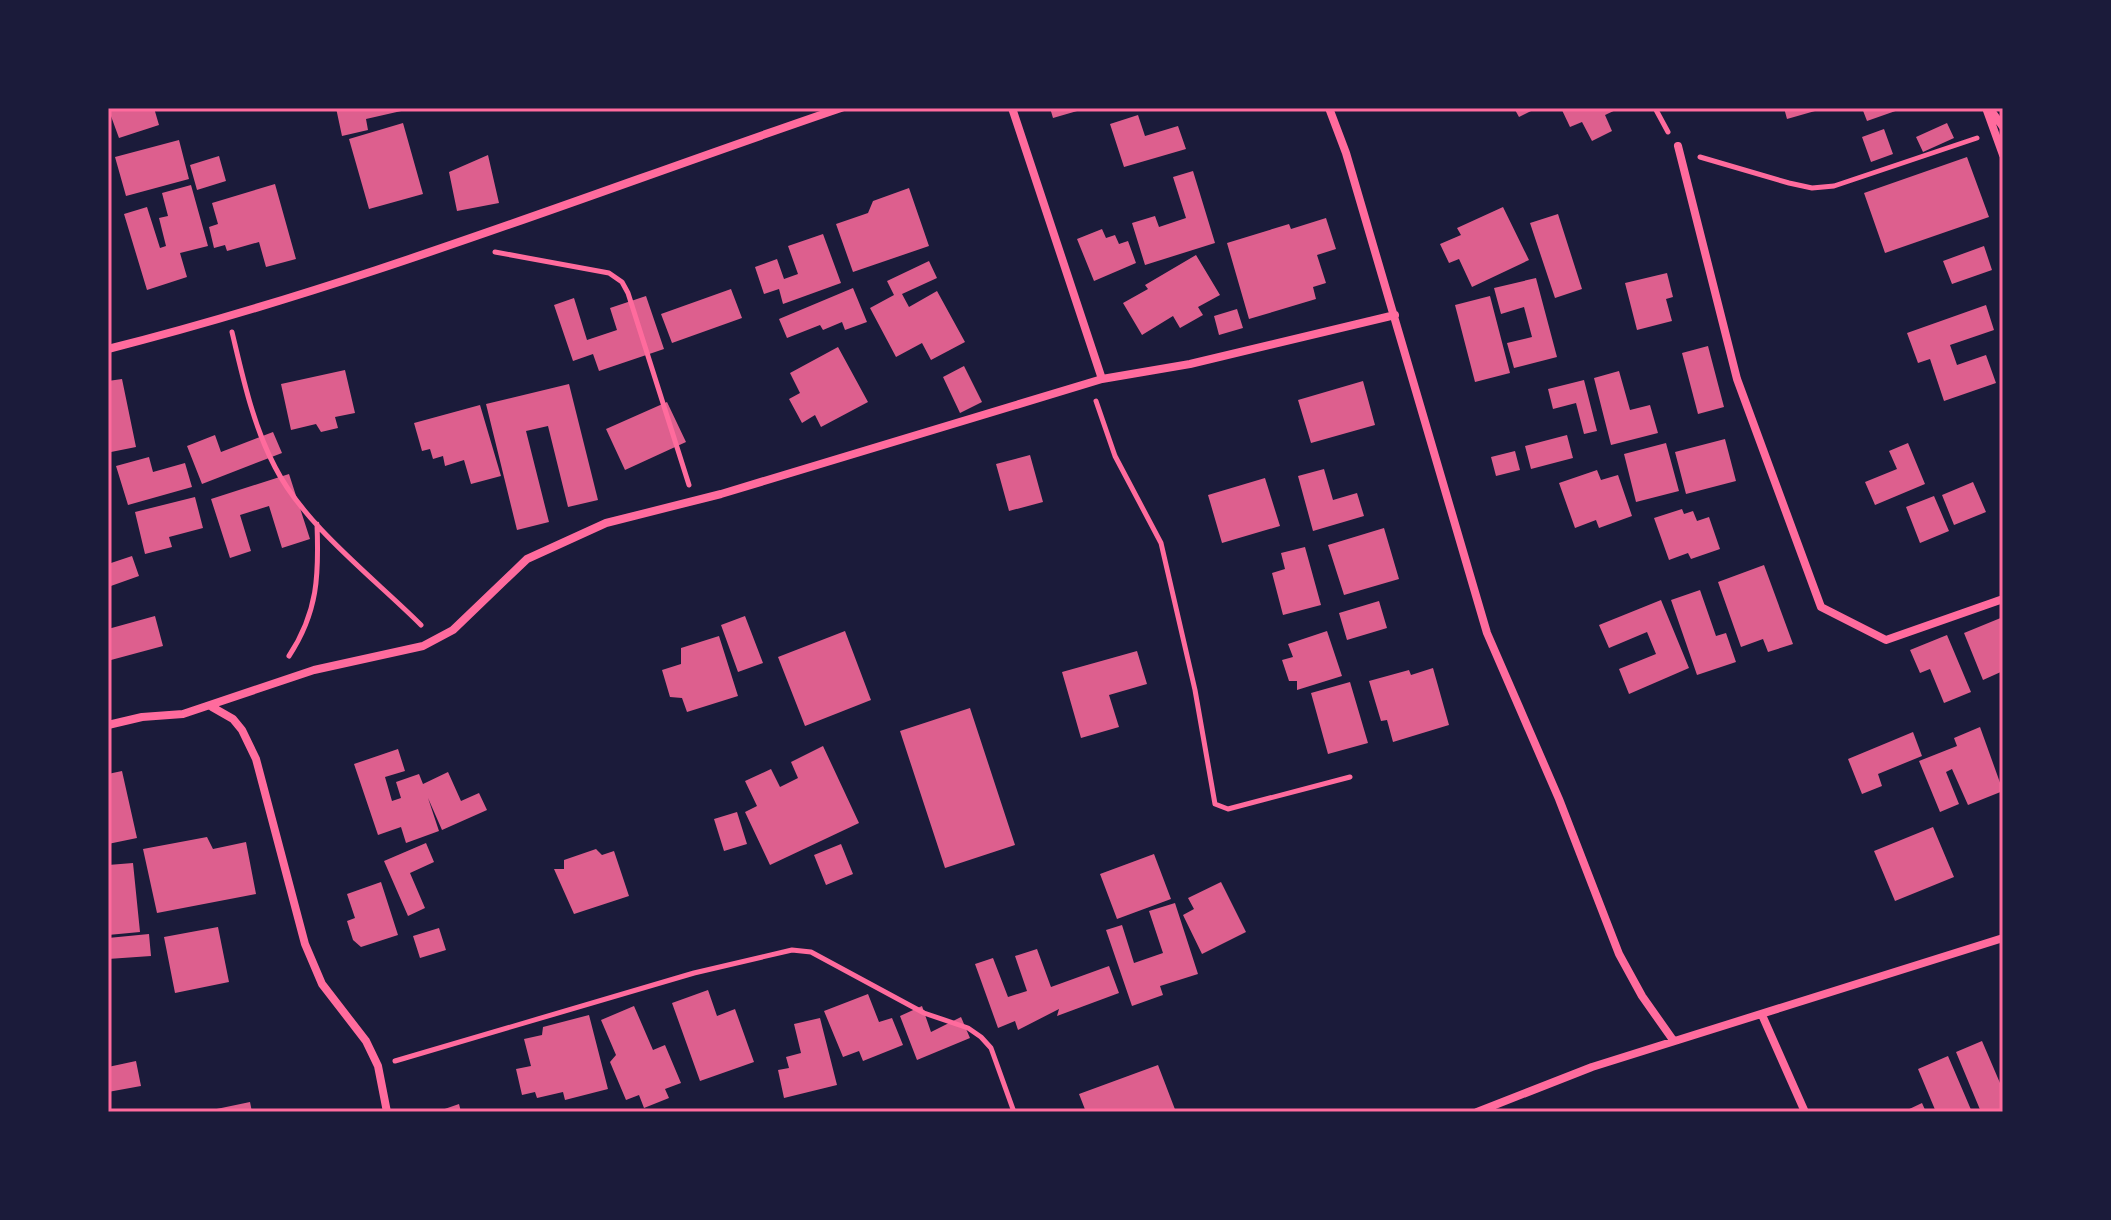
<svg xmlns="http://www.w3.org/2000/svg" width="2111" height="1220" font-family="Roboto,sans-serif">
  <style>
    .building { fill: #dd5f8e }
    .lines { fill: none; stroke-linecap: round; stroke-linejoin: round }
    .path { stroke: #ff6b9d; stroke-width: 5 }
    .minor { stroke: #ff6b9d; stroke-width: 8 }
    .neatline { fill: none; stroke: #ff6b9d; stroke-width: 3 }
  </style>
  <rect width="100%" height="100%" fill="#1b1b3a"/>
  <path class="building" d="M108,108H154L159,125L119,138Z
    M336,108H409L410,109L366,119L368,130L342,136Z
    M1050,108H1084V109L1053,118Z
    M1514,108H1537L1519,117Z
    M1561,108H1620L1605,115L1612,131L1592,141L1582,122L1570,127Z
    M1784,108H1821L1822,109L1787,119Z
    M1862,108H1904L1867,121Z
    M1138,115L1145,136L1178,126L1186,149L1124,167L1110,124Z
    M403,123L423,194L369,209L349,139Z
    M1947,123L1954,138L1923,152L1916,137Z
    M1884,129L1893,154L1871,162L1862,137Z
    M179,140L189,179L126,196L115,157Z
    M488,155L499,203L457,211L449,172Z
    M219,156L226,181L197,190L190,165Z
    M1967,157L1989,217L1885,253L1864,193Z
    M1193,171L1215,243L1145,265L1132,223L1155,216L1159,227L1186,218L1173,177Z
    M275,184L296,259L266,267L259,242L227,251L225,245L214,248L209,227L218,224L212,203Z
    M191,185L208,246L180,253L187,277L147,290L124,214L147,207L160,248L166,246L159,218L168,216L162,193Z
    M909,188L929,246L853,272L836,224L868,213L873,201Z
    M1503,207L1529,260L1472,287L1459,259L1449,263L1440,244L1461,235L1457,228Z
    M1558,214L1582,289L1555,298L1530,223Z
    M1326,218L1336,249L1317,255L1326,283L1313,287L1316,299L1249,319L1227,243L1289,224L1291,229Z
    M1102,229L1106,238L1115,235L1119,244L1128,241L1136,263L1094,281L1077,239Z
    M823,234L841,283L783,304L779,289L764,294L755,267L777,259L784,279L798,274L788,246Z
    M1984,246L1992,270L1952,284L1943,261Z
    M1196,255L1220,295L1198,307L1203,315L1180,328L1173,316L1142,335L1123,303L1148,289L1145,285Z
    M929,261L937,278L902,294L909,307L937,291L965,342L931,360L922,343L896,357L870,308L894,295L887,281Z
    M1667,273L1673,297L1666,299L1672,321L1637,330L1625,283Z
    M1536,278L1557,357L1514,368L1507,343L1532,337L1524,307L1501,314L1494,288Z
    M853,288L867,322L845,330L842,322L823,330L820,325L787,338L779,319Z
    M731,289L742,318L672,343L661,314Z
    M646,296L664,349L599,371L593,354L573,361L554,305L574,298L587,340L617,330L610,308Z
    M1490,296L1510,373L1475,382L1455,305Z
    M1986,305L1994,330L1950,345L1957,365L1986,355L1996,383L1944,401L1930,359L1918,363L1907,333Z
    M1237,309L1243,328L1219,335L1214,316Z
    M1708,346L1724,407L1698,414L1682,353Z
    M838,347L868,402L821,427L815,415L802,423L789,399L800,393L790,373Z
    M964,366L982,402L960,413L943,377Z
    M345,370L355,413L335,417L338,428L321,432L316,424L291,430L281,384Z
    M1619,371L1630,410L1650,405L1658,433L1611,445L1594,378Z
    M122,379L136,447L111,452L108,381Z
    M1584,380L1597,431L1584,434L1576,403L1553,409L1548,389Z
    M1363,381L1375,425L1311,443L1298,400Z
    M569,384L598,500L568,507L548,426L526,431L549,522L517,530L486,404Z
    M667,402L686,442L625,470L606,429Z
    M480,405L501,476L471,484L464,460L445,466L443,456L433,459L430,449L422,451L414,423Z
    M273,432L282,453L202,484L187,446L215,435L221,452Z
    M1567,435L1573,458L1531,469L1525,446Z
    M1725,439L1736,481L1686,494L1675,452Z
    M1666,443L1679,491L1636,502L1624,454Z
    M1908,443L1925,484L1875,505L1865,482L1897,469L1889,451Z
    M1515,451L1520,470L1496,476L1491,457Z
    M1030,455L1043,502L1009,511L996,464Z
    M149,457L153,472L185,463L192,487L128,505L116,466Z
    M1324,469L1333,500L1357,493L1364,516L1313,531L1298,476Z
    M1597,470L1601,480L1618,475L1632,516L1599,528L1596,520L1575,528L1559,483Z
    M289,474L310,539L282,548L269,506L240,515L251,551L230,558L211,499Z
    M1265,478L1280,526L1222,543L1208,495Z
    M1973,482L1986,512L1954,525L1942,495Z
    M1934,496L1949,531L1920,543L1906,507Z
    M195,497L203,528L169,537L172,547L145,554L135,512Z
    M1682,509L1684,514L1693,511L1697,521L1709,517L1720,549L1691,559L1688,553L1669,560L1654,518Z
    M1384,528L1399,579L1344,595L1328,545Z
    M1305,547L1321,605L1283,615L1272,573L1285,569L1281,553Z
    M132,556L139,576L108,587V564Z
    M1764,565L1793,644L1768,652L1763,639L1741,647L1718,582Z
    M1700,590L1716,636L1726,633L1736,662L1697,675L1671,600Z
    M1661,600L1689,668L1629,694L1619,669L1656,654L1647,632L1609,648L1599,625Z
    M1379,601L1387,628L1347,640L1339,613Z
    M155,616L163,646L111,660L108,629Z
    M745,616L763,663L738,672L721,625Z
    M2003,617V671L1983,680L1964,633Z
    M845,631L871,700L805,726L778,657Z
    M1327,631L1342,676L1297,690V681H1289L1282,660L1293,657L1288,644Z
    M1947,635L1971,692L1944,703L1930,669L1920,673L1910,650Z
    M719,636L738,696L687,712L682,698L670,697L662,670L681,664V648Z
    M1137,651L1147,684L1109,695L1119,727L1081,738L1062,672Z
    M1433,668L1449,725L1393,742L1387,720L1381,721L1369,681L1409,670L1411,675Z
    M1350,682L1368,743L1328,754L1311,693Z
    M970,708L1015,845L945,868L900,731Z
    M1980,727L2003,791L1968,805L1952,769L1946,772L1959,804L1940,812L1919,761L1957,746L1954,738Z
    M1913,732L1922,756L1878,774L1882,786L1862,794L1848,759Z
    M823,746L859,823L770,865L745,812L757,806L745,781L771,769L780,787L798,778L791,762Z
    M398,749L405,771L385,777L392,801L401,798L396,782L419,774L423,784L448,772L461,801L479,793L487,810L442,830L428,798L439,831L406,843L401,827L378,835L354,764Z
    M122,771L137,838L108,844V774Z
    M737,812L747,844L724,851L714,819Z
    M1933,827L1954,877L1895,901L1874,851Z
    M207,837L213,849L246,842L256,894L157,913L143,849Z
    M426,843L434,862L410,873L425,908L408,916L384,861Z
    M841,844L853,874L826,885L814,855Z
    M596,849L602,855L614,851L629,896L574,914L554,869H564V860Z
    M1154,854L1171,899L1117,919L1100,874Z
    M133,863L140,932L108,935V865Z
    M381,882L398,935L361,947L353,940L347,921L355,918L347,894Z
    M1221,882L1246,932L1202,954L1183,915L1194,909L1188,898Z
    M1175,903L1198,974L1160,986L1163,995L1132,1006L1106,930L1122,925L1134,963L1163,953L1149,911Z
    M218,927L229,982L175,993L164,937Z
    M439,928L446,950L420,958L413,936Z
    M149,934L151,956L108,959V938Z
    M1037,949L1051,987L1109,966L1119,993L1057,1016L1059,1009L1018,1030L1015,1021L998,1028L975,964L993,958L1008,997L1027,991L1015,956Z
    M708,990L717,1016L735,1009L754,1062L700,1081L672,1003Z
    M868,994L879,1022L892,1018L903,1045L863,1061L859,1051L843,1057L824,1011Z
    M634,1006L653,1050L665,1045L681,1083L665,1089L669,1098L644,1108L639,1095L626,1100L610,1062L616,1055L601,1020Z
    M922,1006L931,1032L961,1017L970,1038L917,1060L900,1016Z
    M589,1015L608,1089L565,1100L563,1092L537,1098L535,1092L522,1095L516,1069L531,1066L524,1039L542,1035L543,1027Z
    M820,1018L837,1085L784,1098L778,1070L789,1068L786,1057L801,1053L794,1024Z
    M1982,1041L2003,1090V1112H1981L1956,1052Z
    M1948,1056L1972,1112H1936L1918,1069Z
    M136,1061L141,1086L108,1092V1067Z
    M1158,1065L1176,1112H1086L1079,1094Z
    M250,1102L252,1112H208L207,1111Z
    M1922,1103L1926,1112H1903Z
    M459,1104L461,1112H436Z"/>
  <g class="lines">
    <path class="path" d="M1655,108L1668,132
      M1700,157L1789,183L1812,188L1834,186L1977,138
      M495,252L609,273L622,282L628,293L689,485
      M232,332C243,378 253,425 275,467C305,526 374,578 421,625
      M1096,401L1115,456L1161,543L1195,690L1215,804L1228,809L1350,777
      M289,656C318,612 319,575 317,524
      M395,1061L694,973L792,950L811,952L924,1013L968,1028L981,1037L991,1048L1014,1112"/>
    <path class="minor" d="M1012,108L1102,379L1190,364L1395,315
      M1329,108L1346,153L1487,633L1559,799L1619,954L1642,996L1673,1040
      M1986,108L2003,155
      M1990,109L2003,127
      M1678,146L1737,379L1821,607L1886,640L2003,599
      M108,349C358,286 597,191 841,108
      M212,707L233,719L242,730L256,759L305,944L322,984L366,1041L378,1066L387,1112
      M108,725L142,717L183,714L314,670L423,646L453,630L527,559L606,523L721,494L1102,379
      M1762,1015L1805,1112
      M1477,1112L1592,1067L2003,938"/>
  </g>
  <rect width="2111" height="1220" fill="none" stroke="#1b1b3a" stroke-width="220"/>
  <rect x="110" y="110" width="1891" height="1000" class="neatline"/>
</svg>
